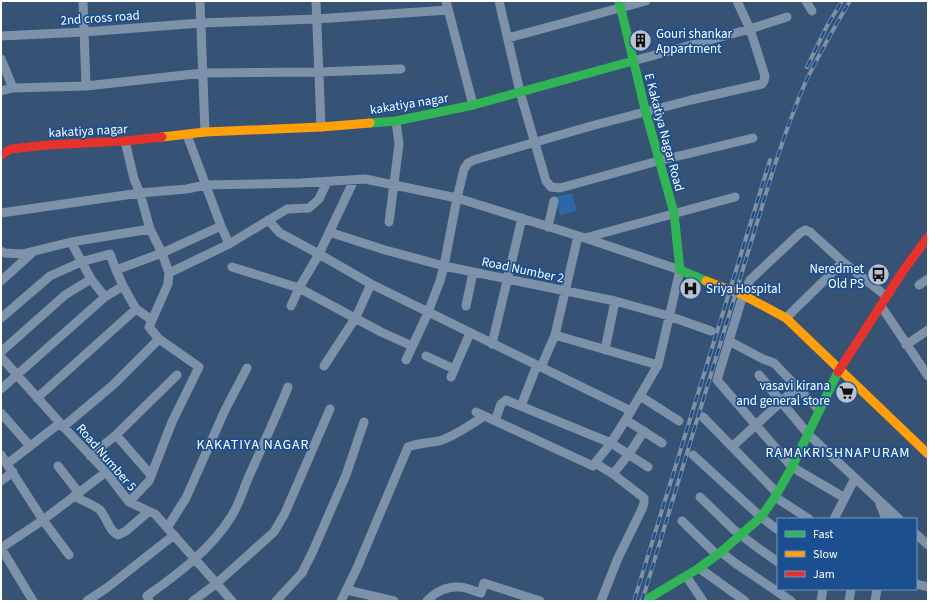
<svg xmlns="http://www.w3.org/2000/svg" width="929" height="602" font-family="'Source Sans 3',sans-serif">
  <style>
    .green { fill: #2f66a5 }
    .lines { fill: none; stroke-linecap: round; stroke-linejoin: round }
    .street { stroke: #7d92a8; stroke-width: 9 }
    .fast { stroke: #30b455; stroke-width: 9 }
    .slow { stroke: #ff9f0a; stroke-width: 9 }
    .jam { stroke: #e5322d; stroke-width: 9 }
    .rail-casing { stroke: #7e92a7; stroke-width: 4 }
    .rail { stroke: #1b4f8f; stroke-width: 2.5; stroke-dasharray: 8; stroke-linecap: butt }
    .labels { text-anchor: middle; stroke-width: 3.5; stroke-linejoin: round; paint-order: stroke }
    .street-label { font-size: 13px; fill: #fff; stroke: #1b4f8f }
    .poi-label { font-size: 13px; fill: #fff; stroke: #1b4f8f; text-anchor: start }
    .neighbourhood-label { font-size: 14px; letter-spacing: 1px; fill: #fff; stroke: #1b4f8f }
  </style>
  <rect width="100%" height="100%" fill="#365274"/>
  <path class="green" d="M572,193L577,211L560,215L555,197Z"/>
  <g class="lines">
    <path class="street" d="M83,1L86,86
      M200,1L205,132
      M316,1L321,127
      M446,1L473,105
      M499,1L520,92L546,181L551,187L560,188L658,161L753,138
      M806,1L812,11
      M1,36L84,32L201,23L316,19L448,10
      M508,38L646,1
      M1,59L13,88
      M633,61L750,29L787,17
      M1,91L13,88L86,86L203,73L319,72L401,69
      M187,135L221,226L229,244
      M125,141L134,179L140,193L150,229L162,253L169,273L168,284L149,327L159,339L199,367L172,422L149,481L129,502
      M1,213L140,193L187,189L205,185L300,183L365,179L457,198L585,238L680,270L658,365L631,411L611,443L595,463L613,474L644,498V503L642,509L618,558L601,601
      M268,220L280,233L319,254L371,284L631,411
      M389,222L399,144L396,121
      M548,227L554,201
      M329,232L385,250L444,266L615,301L669,316L711,331
      M585,238L735,197
      M71,242L91,279L105,297
      M1,251L5,253L22,254L71,242L150,229
      M232,267L299,288L381,332L412,346
      M116,270L123,286L136,309L152,320
      M169,273L229,244L287,209L309,208L319,199L327,182
      M1,281L32,253
      M919,285L928,279
      M291,306L299,288L319,254L354,180
      M466,306L473,272
      M881,306L928,376
      M1,318L50,276L81,262L110,254L116,270L162,253L221,226
      M786,318L843,262
      M555,335L658,365
      M729,341L763,359L774,363L819,410
      M492,344L522,218
      M906,345L928,330
      M605,350L615,301
      M1,352L65,295L91,279
      M426,356L454,369
      M1,357L60,423L106,472L129,502L155,514L232,601
      M406,360L427,315L440,281L444,266L457,198L464,169L468,163L474,160L591,126L691,100L762,84L764,81L765,76L750,29L737,1
      M324,366L356,317L371,284
      M541,367L555,335L578,236
      M759,375L808,434L899,519
      M451,377L470,333
      M1,389L105,297L123,286
      M640,396L679,421
      M37,398L136,309
      M521,406L537,365
      M476,412L593,466L595,463
      M1,413L30,446
      M703,417L777,493
      M626,420L662,443
      M495,421L501,404L506,400L611,443L648,467
      M63,427L113,385L159,339
      M116,435L151,475
      M733,446L797,387
      M1,455L43,520L69,555
      M693,455L761,517L778,530
      M90,456L116,435L177,375
      M7,464L60,423
      M58,466L79,493
      M613,474L629,454L644,431
      M1,481L13,472
      M74,496C82,501 93,504 100,510C107,518 109,531 118,535L126,531L148,512
      M700,497L733,529L758,548L778,562
      M775,497L809,519
      M845,498L792,467L717,380L743,295L750,280L800,233L805,230L810,232L843,262L886,296
      M880,504L886,519
      M834,519L855,478
      M682,521L717,555
      M167,528L186,498L225,410L247,368
      M916,534L928,545
      M1,548L43,520L106,472
      M1,548L33,601
      M721,552L735,563L791,601
      M699,568L745,601
      M686,576L703,601
      M916,584L928,587
      M347,590L394,601
      M87,601L108,587L174,535
      M149,601L147,596C178,574 211,549 231,517C240,503 243,489 250,474C263,445 276,417 288,387
      M193,601L217,583L274,532L285,513L330,409
      M276,601L302,573L313,551L346,475L364,422
      M341,601L357,568L408,447C418,443 428,443 439,441C455,436 470,425 484,416
      M427,601C435,592 447,586 459,587C466,587 474,591 481,593L484,583L540,601
      M821,601L823,589
      M849,601L851,589
      M875,601L877,589"/>
    <path class="fast" d="M619,1L646,113L674,213L680,270L706,281
      M370,123L396,121L473,105L633,61
      M644,601L699,568L721,552L761,517L775,497L792,467L838,372"/>
    <path class="slow" d="M162,137L205,132L321,127L370,123
      M706,281L743,295L786,318L928,454"/>
    <path class="jam" d="M1,155L11,149L47,145L125,141L162,137
      M838,372L903,271L928,237"/>
    <defs>
      <path id="rail" d="M807,67L827,26L842,1
        M634,601L770,160
        M642,601L774,167C785,136 794,106 808,77C821,51 835,26 850,1"/>
    </defs>
    <use href="#rail" class="rail-casing"/>
    <use href="#rail" class="rail"/>
  </g>
  <defs>
    <symbol id="building-disc" viewBox="-11 -11 22 22"><circle r="9.5" fill="#b9c2ce" stroke="#1b4f8f"/><path d="M-4-6H4V6H1V3H-1V6H-4ZM-2.5-4.3h1.7v1.8h-1.7ZM.8-4.3h1.7v1.8H.8ZM-2.5-1h1.7V.8h-1.7ZM.8-1h1.7V.8H.8Z" fill="#111"/></symbol>
    <symbol id="bus-disc" viewBox="-11 -11 22 22"><circle r="9.5" fill="#b9c2ce" stroke="#1b4f8f"/><path d="M-5-6H5V4H4V6H2V4H-2V6H-4V4H-5ZM-3.5-4V0h7V-4ZM-3.5 1.2v1.5H-2V1.2ZM2 1.2v1.5H3.5V1.2Z" fill="#111"/></symbol>
    <symbol id="hospital-disc" viewBox="-11 -11 22 22"><circle r="9.5" fill="#b9c2ce" stroke="#1b4f8f"/><path d="M-5-5h3v3.5h4V-5h3V5h-3V1.5h-4V5h-3Z" fill="#111"/></symbol>
    <symbol id="supermarket-disc" viewBox="-11 -11 22 22"><circle r="9.5" fill="#b9c2ce" stroke="#1b4f8f"/><path d="M-6-5.5h2.5l.6 2H6L4.5 2H-2.5L-4.4-4H-6ZM-1.5 3.2a1.3 1.3 0 1 0 .1 0ZM3 3.2a1.3 1.3 0 1 0 .1 0Z" fill="#111"/></symbol>
  </defs>
  <g fill-rule="evenodd">
    <use href="#building-disc" x="628" y="28" width="25" height="25"/>
    <use href="#bus-disc" x="866" y="262" width="25" height="25"/>
    <use href="#hospital-disc" x="678" y="276" width="25" height="25"/>
    <use href="#supermarket-disc" x="834" y="380" width="25" height="25"/>
  </g>
  <g class="labels">
    <g class="street-label">
      <text transform="translate(100 17) rotate(-4)" y="5">2nd cross road</text>
      <text transform="translate(409 103) rotate(-9)" y="5">kakatiya nagar</text>
      <text transform="translate(88 130) rotate(-3)" y="5">kakatiya nagar</text>
      <text transform="translate(665 132) rotate(75)" y="5">E Kakatiya Nagar Road</text>
      <text transform="translate(523 269) rotate(12)" y="5">Road Number 2</text>
      <text transform="translate(107 457) rotate(49)" y="5">Road Number 5</text>
    </g>
    <g class="poi-label">
      <text x="656" y="38">Gouri shankar<tspan x="656" dy="15">Appartment</tspan></text>
      <text x="864" y="273" text-anchor="end">Neredmet<tspan x="864" dy="15">Old PS</tspan></text>
      <text x="706" y="293">Sriya Hospital</text>
      <text x="830" y="390" text-anchor="end">vasavi kirana<tspan x="830" dy="15">and general store</tspan></text>
    </g>
    <g class="neighbourhood-label">
      <text x="253" y="449">KAKATIYA NAGAR</text>
      <text x="838" y="457">RAMAKRISHNAPURAM</text>
    </g>
  </g>
  <rect width="929" height="602" fill="none" stroke="#ffffff" stroke-width="4"/>
  <rect x="777" y="518" width="140" height="72" fill="#1b4f8f" stroke="#7695bc"/>
  <rect x="785" y="531" width="20" height="6" fill="#30b455" stroke="#7695bc"/>
  <text x="813" y="538" font-size="12" fill="#ffffff">Fast</text>
  <rect x="785" y="551" width="20" height="6" fill="#ff9f0a" stroke="#7695bc"/>
  <text x="813" y="558" font-size="12" fill="#ffffff">Slow</text>
  <rect x="785" y="571" width="20" height="6" fill="#e5322d" stroke="#7695bc"/>
  <text x="813" y="578" font-size="12" fill="#ffffff">Jam</text>
</svg>
